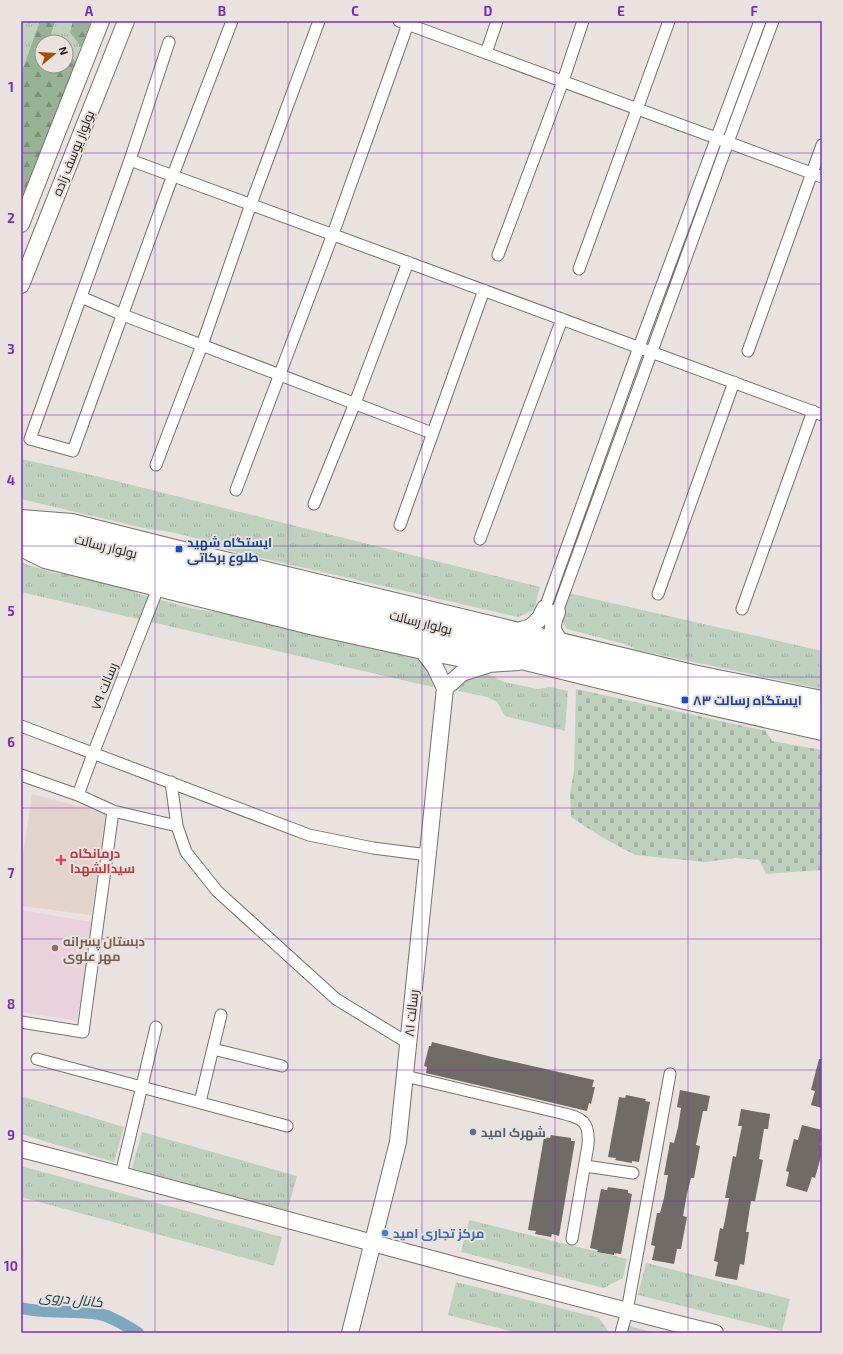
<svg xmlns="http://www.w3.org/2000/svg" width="843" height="1354" font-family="'Exo 2',Cairo,sans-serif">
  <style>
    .built { fill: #e2d4cc }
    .education { fill: #ead2dc }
    .grass { fill: url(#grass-tufts); fill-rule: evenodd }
    .forest { fill: url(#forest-firs) }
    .cemetery { fill: url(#cemetery-stones) }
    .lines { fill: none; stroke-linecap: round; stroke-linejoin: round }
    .canal { stroke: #7ea8bd; stroke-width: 12 }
    .building { fill: #706b66 }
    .street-casing { stroke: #76706c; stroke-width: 13 }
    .secondary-casing { stroke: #76706c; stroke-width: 18 }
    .primary-casing { stroke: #76706c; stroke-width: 20 }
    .street { stroke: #fff; stroke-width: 11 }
    .secondary { stroke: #fff; stroke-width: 16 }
    .primary { stroke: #fff; stroke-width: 18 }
    .grid { fill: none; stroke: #7b2cbf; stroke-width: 1; stroke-opacity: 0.55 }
    .transit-dot { fill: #1a4fb4; stroke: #e9e2de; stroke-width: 1.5 }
    .health-dot { fill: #e0444e; stroke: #e9e2de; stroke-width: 1.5 }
    .education-dot { fill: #8d6e63; stroke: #e9e2de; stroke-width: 1.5 }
    .service-dot { fill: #5c6f8a; stroke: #e9e2de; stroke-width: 1.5 }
    .shop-dot { fill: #3f7fe0; stroke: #e9e2de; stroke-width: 1.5 }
    .labels { text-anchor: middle; stroke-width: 4; stroke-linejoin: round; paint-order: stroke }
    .street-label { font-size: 13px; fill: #1f1c1b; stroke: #e9e2de }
    .transit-label { font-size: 13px; font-weight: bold; fill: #164399; stroke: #e9e2de; text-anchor: start }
    .health-label { font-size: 13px; font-weight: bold; fill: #be3a42; stroke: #e9e2de; text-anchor: start }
    .education-label { font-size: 13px; font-weight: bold; fill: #785e54; stroke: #e9e2de; text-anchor: start }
    .service-label { font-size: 13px; font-weight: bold; fill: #4e5e75; stroke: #e9e2de; text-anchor: start }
    .shop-label { font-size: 13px; font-weight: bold; fill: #366cbe; stroke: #e9e2de; text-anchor: start }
    .water-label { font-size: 14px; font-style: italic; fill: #0d3343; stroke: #e9e2de }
    .neatline { fill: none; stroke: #7b2cbf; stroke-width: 1.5 }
    .grid-label { font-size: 13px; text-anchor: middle; font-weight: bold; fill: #7b2cbf }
  </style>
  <defs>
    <pattern id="grass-tufts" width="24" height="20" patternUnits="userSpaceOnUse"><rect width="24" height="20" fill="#bed1bd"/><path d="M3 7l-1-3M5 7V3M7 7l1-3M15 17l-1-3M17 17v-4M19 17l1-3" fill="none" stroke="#a3b3a2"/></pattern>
    <pattern id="forest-firs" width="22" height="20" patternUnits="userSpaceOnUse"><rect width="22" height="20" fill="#96b394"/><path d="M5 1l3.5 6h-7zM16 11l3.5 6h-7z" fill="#7a9178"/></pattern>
    <pattern id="cemetery-stones" width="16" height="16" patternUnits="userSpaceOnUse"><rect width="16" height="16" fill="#bed1bd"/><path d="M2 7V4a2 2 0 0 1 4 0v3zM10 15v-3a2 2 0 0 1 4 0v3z" fill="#a3b3a2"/></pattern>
  </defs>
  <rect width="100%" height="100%" fill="#e9e2de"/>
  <path class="built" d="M32,794L108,814L91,915L21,906V868Z"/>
  <path class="education" d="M22,910L91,922L85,975L77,1021L21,1012Z"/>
  <path class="grass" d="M21,21H91L21,204ZM42,42H66V66H42Z
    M21,459L100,477L540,587L534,610L518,617L227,550C204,539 173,531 148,529L21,499Z
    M21,562L30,566L60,574H78L124,587L139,594L194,609L218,612L419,656L432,670L437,688L21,592Z
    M568,593L822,651V689L637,650L628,645L567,629L561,618Z
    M480,673L488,674L504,682L538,689L550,687L568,691L565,731L505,716L497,702L487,697L454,690L464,679Z
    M21,1096L124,1127L114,1162L21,1134Z
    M142,1132L297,1176L287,1212L132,1168Z
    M21,1166L282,1237L274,1266L21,1197Z
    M469,1220L627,1259L623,1278L604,1288L461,1252Z
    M646,1263L790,1299L782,1331L638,1295Z
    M456,1282L599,1318L608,1331L607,1333H518L448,1315Z
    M629,1326L656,1333H628Z"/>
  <path class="forest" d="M40,21H55L51,34L58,42H42V66H66V51L76,62L21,204V74Z
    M73,21H91L81,47L70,32Z"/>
  <path class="cemetery" d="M576,689L766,731L772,741L822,750V870L766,874L759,860L735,858L706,862L635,855L600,836L571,817L570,793L574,771Z"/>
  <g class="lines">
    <path class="canal" d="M21,1308C46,1314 73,1310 99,1314C111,1316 127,1326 138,1333"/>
  </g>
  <path class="building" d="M432,1042L492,1057L594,1080L592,1087H595L591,1104L589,1103L587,1111L426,1073L427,1067L424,1066L429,1046H431Z
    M819,1059H822V1108L811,1105L815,1091L811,1090Z
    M680,1090L710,1096L707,1111H703L696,1145L700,1146L694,1178H691L687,1194L683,1216L687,1217L681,1249H677L674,1264L652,1260L655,1246L651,1245L657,1213H660L664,1198L668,1175H664L670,1142L674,1143L678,1127L681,1108L677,1107Z
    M626,1095L646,1099L645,1101L650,1102L639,1162L632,1161V1163L615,1160L616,1158L608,1157L619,1097L625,1098Z
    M741,1109L770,1114L768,1129H764L759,1159L763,1160L755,1201H751L746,1232H749L744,1265L740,1264L737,1280L715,1276L718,1262L714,1261L720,1228L723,1229L725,1220L729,1198H725L733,1156L736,1157L738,1145L742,1126H738Z
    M802,1125L822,1130V1138L820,1145H822V1153L815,1178L812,1177L807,1192L786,1186L789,1172L786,1171L794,1139L798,1140Z
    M551,1135L571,1138V1141H575L559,1236L552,1234L551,1237L535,1234L536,1231L528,1230L544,1137L550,1138Z
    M608,1187L628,1190V1193L632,1194L621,1254L614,1253V1255L597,1252L598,1250L590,1248L601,1189L607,1190Z"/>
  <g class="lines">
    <defs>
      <path id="street" d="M399,21L822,177
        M169,42L130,160L30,439L73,451L173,175L232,21
        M486,53L497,21
        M130,160L822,415
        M498,255L563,81L583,21
        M579,269L669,21
        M81,297L123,315L432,433
        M748,351L822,145
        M156,465L202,345L251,204L319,21
        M236,490L333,234L409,21
        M314,504L355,403L408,262
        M400,525L484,290
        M480,539L562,319
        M658,594L734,382
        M545,608L639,347L760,21
        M742,609L813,411
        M557,612L728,142L773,21
        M21,726L309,835L373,848L428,855
        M21,775L78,795L113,811L177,826
        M171,782L177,826L186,852L217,891L336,999L408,1043
        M78,795L93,754L158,588
        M21,1022L83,1032L113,811
        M213,1049L282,1066
        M37,1059L287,1126
        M405,1076L561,1113C582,1118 590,1121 588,1145L572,1239
        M200,1102L221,1015
        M585,1166L633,1173
        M121,1174L156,1027
        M621,1333L627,1311L670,1074"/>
      <path id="secondary" d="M21,224L101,21
        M21,285L126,21
        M21,518L72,522L179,549L693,673L822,699
        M21,548L45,560L314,627L423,651L488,664L518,662
        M557,612C552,626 550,628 560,641
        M518,631L531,627L540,618L545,608
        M423,651L435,667L445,688
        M445,688L462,673L487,665
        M21,1149C253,1208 483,1276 715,1333
        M350,1333L398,1142L445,688"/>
      <path id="primary" d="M21,525L690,687L822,715
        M21,543L448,642L685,700L822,731"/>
    </defs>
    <use href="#street" class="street-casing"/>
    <use href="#secondary" class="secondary-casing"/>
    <use href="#primary" class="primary-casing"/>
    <use href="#street" class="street"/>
    <use href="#secondary" class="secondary"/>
    <use href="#primary" class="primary"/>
  </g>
  <path class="grid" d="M155,21V1333M288,21V1333M422,21V1333M555,21V1333M688,21V1333M21,153H822M21,284H822M21,415H822M21,546H822M21,677H822M21,808H822M21,939H822M21,1070H822M21,1201H822"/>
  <g class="transit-dot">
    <rect x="175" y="545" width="8" height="8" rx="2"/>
    <rect x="681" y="696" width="8" height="8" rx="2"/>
  </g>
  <path class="health-dot" d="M59 854h4v4h4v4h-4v4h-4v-4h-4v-4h4z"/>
  <circle class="education-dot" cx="55" cy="948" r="4"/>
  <circle class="service-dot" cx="473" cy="1132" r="4"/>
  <circle class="shop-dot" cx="385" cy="1233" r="4"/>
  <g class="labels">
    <g class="street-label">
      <text transform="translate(73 153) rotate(-68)" y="5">بولوار یوسف زاده</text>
      <text transform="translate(106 546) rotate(14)" y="5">بولوار رسالت</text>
      <text transform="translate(421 622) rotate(14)" y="5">بولوار رسالت</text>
      <text transform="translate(104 686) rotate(-68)" y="5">رسالت ۷۹</text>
      <text transform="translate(411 1013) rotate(-84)" y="5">رسالت ۸۱</text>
    </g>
    <g class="transit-label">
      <text x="187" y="547">ایستگاه شهید<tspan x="187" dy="15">طلوع برکاتی</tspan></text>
      <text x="693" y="705">ایستگاه رسالت ۸۳</text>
    </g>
    <g class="health-label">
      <text x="70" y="858">درمانگاه<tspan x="70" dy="15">سیدالشهدا</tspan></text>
    </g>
    <g class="education-label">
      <text x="63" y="946">دبستان پسرانه<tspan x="63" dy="15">مهر علوی</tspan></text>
    </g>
    <g class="service-label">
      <text x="481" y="1137">شهرک امید</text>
    </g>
    <g class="shop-label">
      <text x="393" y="1238">مرکز تجاری امید</text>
    </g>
    <g class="water-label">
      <text transform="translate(71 1299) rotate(6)" y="5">کانال دروی</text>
    </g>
  </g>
  <rect width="843" height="1354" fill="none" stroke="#e9e2de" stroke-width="44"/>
  <g transform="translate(54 54) rotate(72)"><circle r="19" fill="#e9e2de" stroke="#989390"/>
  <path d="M0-3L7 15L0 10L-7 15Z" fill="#aa4a00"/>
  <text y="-6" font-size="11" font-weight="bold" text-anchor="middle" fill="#1f1c1b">N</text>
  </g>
  <rect x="22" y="22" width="799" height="1310" class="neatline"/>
  <g class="grid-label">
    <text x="89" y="16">A</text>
    <text x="222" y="16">B</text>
    <text x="355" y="16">C</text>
    <text x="488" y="16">D</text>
    <text x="621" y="16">E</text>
    <text x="754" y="16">F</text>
    <text x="11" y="92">1</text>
    <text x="11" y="223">2</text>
    <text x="11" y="354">3</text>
    <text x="11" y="485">4</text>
    <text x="11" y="616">5</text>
    <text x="11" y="747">6</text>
    <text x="11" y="878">7</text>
    <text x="11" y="1009">8</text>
    <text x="11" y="1140">9</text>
    <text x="11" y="1271">10</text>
  </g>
</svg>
